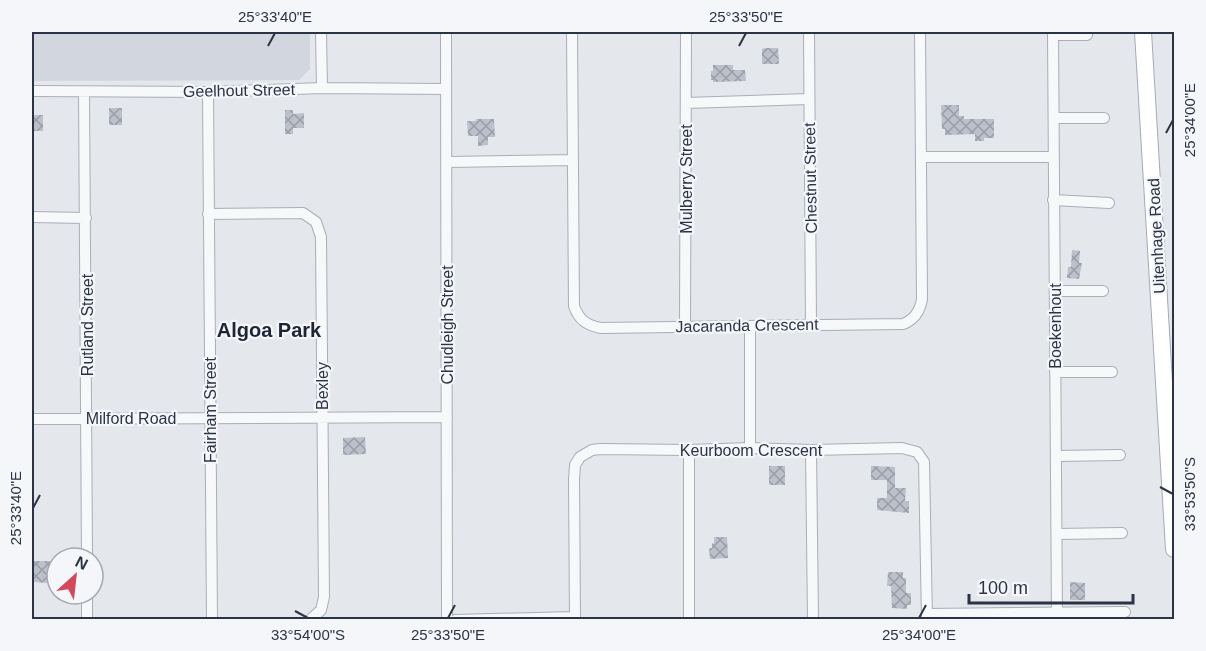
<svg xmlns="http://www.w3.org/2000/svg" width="1206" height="651" font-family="Helvetica,sans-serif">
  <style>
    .built { fill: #d2d6de }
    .building { fill: url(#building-cross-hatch) }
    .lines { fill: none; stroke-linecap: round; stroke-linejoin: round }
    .minor-casing { stroke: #a9aeb7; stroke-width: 12 }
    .primary-casing { stroke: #a3abb8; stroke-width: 18 }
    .minor { stroke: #f7f8fa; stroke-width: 10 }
    .primary { stroke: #fff; stroke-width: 16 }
    .ticks { fill: none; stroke: #2b3445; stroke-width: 2 }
    .labels { text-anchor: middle; stroke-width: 4.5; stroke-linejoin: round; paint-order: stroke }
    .street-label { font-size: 16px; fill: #2b3445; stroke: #f4f6f9 }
    .quarter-label { font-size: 20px; font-weight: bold; fill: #1d2536; stroke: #f4f6f9 }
    .neatline { fill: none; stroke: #2b3445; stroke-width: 2 }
    .ticks-label { font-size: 15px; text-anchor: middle; fill: #2b3445 }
  </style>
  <defs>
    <pattern id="building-cross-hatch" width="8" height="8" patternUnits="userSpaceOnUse" patternTransform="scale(1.5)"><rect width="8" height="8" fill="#bbc0ca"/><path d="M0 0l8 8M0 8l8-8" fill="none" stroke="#989da6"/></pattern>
  </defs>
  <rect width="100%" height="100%" fill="#e4e7ec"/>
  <path class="built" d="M32,32H310V69L299,80L32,81Z"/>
  <path class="building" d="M765,48H778L779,64H762V49Z
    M713,65H733V70H745L746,81L713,82V80H711V71H713Z
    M941,105H959V116H964V119H994V138H984V141H975V134L945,135V129H942Z
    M109,108H122V125H109Z
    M285,110H293V114L304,113V128H293V134H285Z
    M32,115H43V131H32Z
    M476,119H494L495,137H488V145L478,146V136H468L467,121H476Z
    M1072,250L1080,251L1079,263H1082L1079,279L1067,278L1068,267H1071Z
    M365,437L366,454L343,455V438Z
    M769,466H785V485H769Z
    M871,466L895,467V488H906L905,501H909V513L877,510V498H887V480H871Z
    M714,537H727L728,558L710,559L709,548H712V543L714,544Z
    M32,561H50V583L32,582Z
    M888,572H903V578H906V593H911V605H907V609L892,608L891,586H887Z
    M1070,582L1085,583V600H1070Z"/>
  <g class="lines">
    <defs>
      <path id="minor" d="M321,32L322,88
        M446,32L447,620
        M572,32L574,306C579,320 586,325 601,328L903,324C914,320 920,311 922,299L920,32
        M809,32L811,324
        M1053,32L1057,620
        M1053,35H1087
        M32,91L208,92L322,88L446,89
        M84,92L87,558
        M208,92L212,620
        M686,103L809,99
        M1054,118H1104
        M921,157H1054
        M447,162L573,160
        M1053,200L1109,203
        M208,214L303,213L316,222L321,237L324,597L321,610L310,620
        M32,217L86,218
        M1055,291H1103
        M685,326L686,32
        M750,327V448
        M1055,372H1112
        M32,419L447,417
        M689,450V620
        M811,450L813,620
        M1056,456L1120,455
        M1057,534L1122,533
        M927,614L1125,612
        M87,620V594
        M455,620L575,617
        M575,620L574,480L575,465L580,457L592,450L600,449L689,450L750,448L811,450L902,448L917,452L924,462L927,620"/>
      <path id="primary" d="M1143,32L1174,549"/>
    </defs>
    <use href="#minor" class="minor-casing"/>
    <use href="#primary" class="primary-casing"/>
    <use href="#minor" class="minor"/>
    <use href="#primary" class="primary"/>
  </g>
  <path class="ticks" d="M268,46L275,33M739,46L746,33M1166,133L1173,120M1160,487L1173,494M33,508L40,495M295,611L308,618M448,618L455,605M919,618L926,605"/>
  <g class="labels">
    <g class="street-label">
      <text transform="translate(239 90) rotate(-1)" y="6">Geelhout Street</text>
      <text transform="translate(810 178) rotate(-91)" y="6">Chestnut Street</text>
      <text transform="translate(686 179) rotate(-90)" y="6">Mulberry Street</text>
      <text transform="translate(1156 236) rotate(-93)" y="6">Uitenhage Road</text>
      <text transform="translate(87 325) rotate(-90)" y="6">Rutland Street</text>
      <text transform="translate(447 325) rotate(-90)" y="6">Chudleigh Street</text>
      <text transform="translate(747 325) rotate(-1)" y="6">Jacaranda Crescent</text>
      <text transform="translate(1055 326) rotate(-90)" y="6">Boekenhout</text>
      <text transform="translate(322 386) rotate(-90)" y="6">Bexley</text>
      <text transform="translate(210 410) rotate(-90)" y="6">Fairham Street</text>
      <text x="131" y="424">Milford Road</text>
      <text x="751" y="456">Keurboom Crescent</text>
    </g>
    <g class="quarter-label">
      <text x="269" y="337">Algoa Park</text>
    </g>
  </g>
  <rect width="1206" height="651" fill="none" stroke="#f4f6f9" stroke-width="66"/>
  <g transform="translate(75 576) rotate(27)"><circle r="28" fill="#f4f6f9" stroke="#a4a8b1" stroke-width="1.5"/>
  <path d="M0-4.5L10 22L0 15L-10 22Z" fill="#d1495b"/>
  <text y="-9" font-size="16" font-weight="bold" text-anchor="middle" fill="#2b3445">N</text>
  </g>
  <path d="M969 594v9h164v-9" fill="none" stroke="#2b3445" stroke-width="3"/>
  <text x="978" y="594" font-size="18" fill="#2b3445" stroke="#f4f6f9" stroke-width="4.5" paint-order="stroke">100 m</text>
  <rect x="33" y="33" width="1140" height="585" class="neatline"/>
  <g class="ticks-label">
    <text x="275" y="22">25°33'40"E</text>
    <text x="746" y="22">25°33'50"E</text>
    <text transform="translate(1190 120) rotate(-90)" y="5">25°34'00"E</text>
    <text transform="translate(1190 494) rotate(-90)" y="5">33°53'50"S</text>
    <text transform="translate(16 508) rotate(-90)" y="5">25°33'40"E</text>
    <text x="308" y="640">33°54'00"S</text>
    <text x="448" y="640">25°33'50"E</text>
    <text x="919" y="640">25°34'00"E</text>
  </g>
</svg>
